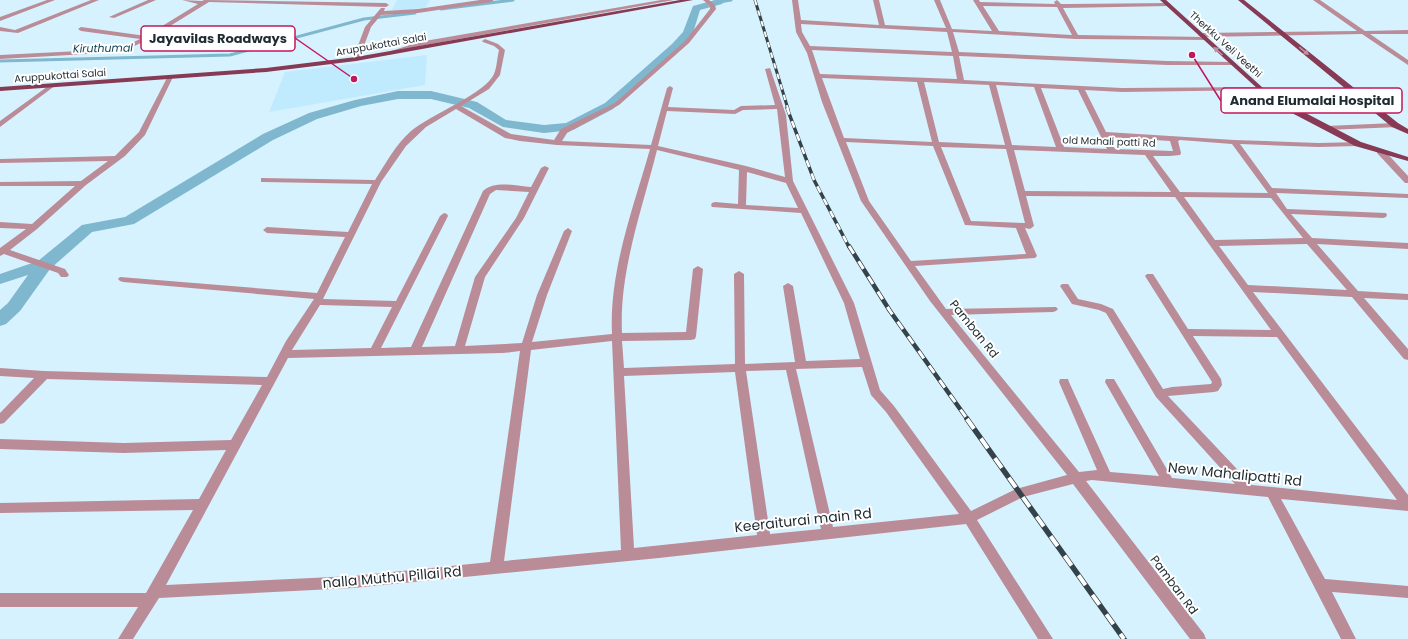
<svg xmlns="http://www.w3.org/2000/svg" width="1408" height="639" font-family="Poppins,sans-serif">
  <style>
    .built { fill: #c0ebfe }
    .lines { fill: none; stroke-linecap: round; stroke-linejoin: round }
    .stream { stroke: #7eb7ce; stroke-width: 3 }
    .canal { fill: #7eb7ce; fill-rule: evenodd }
    .minor { fill: #ba8c98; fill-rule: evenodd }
    .major { fill: #873a53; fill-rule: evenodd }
    .rail-far3-casing { stroke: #344249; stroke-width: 3 }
    .rail-far2-casing { stroke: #344249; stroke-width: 3.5 }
    .rail-far1-casing { stroke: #344249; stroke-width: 4.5 }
    .rail-casing { stroke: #344249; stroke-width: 5.5 }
    .rail-far3 { stroke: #fff; stroke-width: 2; stroke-dasharray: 5.5; stroke-linecap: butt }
    .rail-far2 { stroke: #fff; stroke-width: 2.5; stroke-dasharray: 7; stroke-linecap: butt }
    .rail-far1 { stroke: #fff; stroke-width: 3; stroke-dasharray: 9; stroke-linecap: butt }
    .rail { stroke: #fff; stroke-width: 4; stroke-dasharray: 12; stroke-linecap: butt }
    .oneway { fill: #bd93a0 }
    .labels { text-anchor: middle; stroke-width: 4; stroke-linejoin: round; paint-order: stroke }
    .far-street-label { font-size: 10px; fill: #1e2b31; stroke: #fff }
    .far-water-label { font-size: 11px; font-style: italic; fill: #0c3e50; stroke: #fff }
    .street-label { font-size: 12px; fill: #1e2b31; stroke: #fff }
    .near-street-label { font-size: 14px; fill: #1e2b31; stroke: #fff }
    .leader { fill: none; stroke: #c2185b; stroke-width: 1.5 }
    .callout-dot { fill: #c2185b; stroke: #fff; stroke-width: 1.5 }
    .callout { fill: #fff; stroke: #c2185b; stroke-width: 1.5 }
    .callout-label { font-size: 13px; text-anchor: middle; font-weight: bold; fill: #1e2b31 }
  </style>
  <rect width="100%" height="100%" fill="#d6f2fe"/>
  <path class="built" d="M397,0H430L425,8L403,10H392Z
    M427,55L425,85L269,112L285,72Z"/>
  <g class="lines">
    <path class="stream" d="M717,0L719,2L731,0
      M441,9L513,0
      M0,61L230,55L364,19L415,13"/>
    <path class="canal" d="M715,0H722L724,2L722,4L700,10L693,33L680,48L613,109L573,130L544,133L503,127L469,108L431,99H398L361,106L317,119L273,140L134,224L92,232L50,269L20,311L6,324L0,326V310L8,303L28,275L0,284V274L38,261L82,225L125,217L263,134L309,113L355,100L398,91H431L477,102L506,120L544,125L566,123L605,103L672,44L683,32L693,6Z"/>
    <path class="minor" d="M47,0H55L0,21V17Z
      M91,0H99L18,33L0,31V27L15,30Z
      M148,0H156L114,18L109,17Z
      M182,0L202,1L204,0L386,3L389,5L386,7L209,2L149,39L122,52L0,59V55L119,49L140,39L81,31L78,29L81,27L146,36L198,4Z
      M480,0H494L491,2L418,13L381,15L371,27L359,59L356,61L353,59L365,27L381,8H385L384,11L418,9Z
      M661,0H674L420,46L388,55L385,53L419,42Z
      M703,0H709L715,5L716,9L689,43L619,105L567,133L562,141L651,145L667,88L670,86L673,88L668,107L734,110L741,106L775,105L765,69L770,68L786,115L793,181L854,303L880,390L894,406L971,511L1016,489L1067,475L930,301L861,201L822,102L807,53L796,32L792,0H798L801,20L879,25L873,0H879L885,25L946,28L934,0H940L952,29L992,31L973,0H979L980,2L1055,4L1054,2L1057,0L1061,4H1069L1170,3V5L1168,6L1063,8L1078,35L1205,37L1208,39L1207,40L1076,39L953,32L959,52L1167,61L1233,62L1236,64L1235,65H1167L959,56L964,80L1122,88L1261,87L1264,89L1263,90L1122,92L1085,90L1106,132L1234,140L1318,143L1361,142V146H1358L1318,147L1240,144L1272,188L1408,194V198L1276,193L1287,209L1386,213L1387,215L1386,217L1383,218L1291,214L1312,238L1408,243V249L1317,244L1358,291L1408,294V300L1364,298L1408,349V360L1404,359L1352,297L1253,292L1408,495V511L1281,499L1325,579L1408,586V598L1332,592L1356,639H1341L1268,497L1092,480L1086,481L1204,634L1206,639H1190L1073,484L1023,497L977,520L1053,639H1038L966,524L659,558L353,588L159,598L133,639H118L138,607H0V593H146L193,510L0,513V503L199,499L226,450L124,453L0,449V439L124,443L231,440L262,385L47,379L4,423L0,424V413L34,378L0,376V368L44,371L267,377L286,341L314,299L123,282L120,281L118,279L120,277L317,293L345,237L267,233L263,230L267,227L348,232L372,184L264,182H261V178L375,180C386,163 396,144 411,131C430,115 486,93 494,74C497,67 497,58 499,50L494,46L483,42L482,41L485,39L498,44L505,50L500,75L489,89L461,106L511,134L554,140L561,129L615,103L685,41L710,9V6ZM983,6L1057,7L1072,35L999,31ZM801,24L947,32L952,52L810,46L802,32ZM812,50L953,56L957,79L820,74ZM822,78L917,82L932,142L844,138ZM924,82L989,85L1005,145L939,142ZM996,85L1034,87L1056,147L1012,145ZM1041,88L1078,90L1107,149L1064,147ZM456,109L505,138L520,141L557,145L650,149C633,209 609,271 612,334L532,342L547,295L572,231L568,228L564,231L537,295L522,343L465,346L485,277L524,218L549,168L545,166L541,168L531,187C516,186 495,180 483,191L411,347L381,348L448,216L447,214L444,213L440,216L396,301L323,299L381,182L406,146L426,127ZM777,109L785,177L746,166L658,146L667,111L735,114L743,110ZM1108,137L1170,141L1173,151L1115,149ZM1180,140L1232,144L1268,193L1180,192L1153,156H1170L1180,155L1181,153L1178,141ZM846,142L933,146L965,225L1016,228L1026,254L911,261L869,201ZM941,147L1006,149L1025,223L971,221ZM657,150L739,170L738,204L715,202L712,203L711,205L712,207L801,213L844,303L860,359L806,361L793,286L788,283L783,286L795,362L745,364L744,274L739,271L734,274L735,364L624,368L622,341L691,340L695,339L696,336L703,269L698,266L693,269L686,332L622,333C619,271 642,210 657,150ZM1014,150L1145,155L1171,192L1025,191ZM747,172L786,183L798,208L746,205ZM496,190L529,192L516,218L475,277L455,346L422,347L490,194ZM1026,196L1175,197L1271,330L1188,329L1153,274H1147L1145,276L1212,382L1211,384L1172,387L1163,389L1113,309L1101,304L1078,299L1068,284H1062L1060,286L1072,304L1099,310L1106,313L1156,397L1235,484L1172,478L1114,379H1106L1105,382L1159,476L1110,472L1069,382L1068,379H1060L1059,382L1097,470L1079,472L951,315L1053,312L1056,311L1058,309L1056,307L946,309L915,266L1035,258L1037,256L1025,228L1030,229L1034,226ZM1184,197L1271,198L1303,238L1215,240ZM1307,244L1347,290L1248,285L1219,246ZM320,305L392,307L371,348L292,350ZM1193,336L1277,337L1397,500L1252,485L1168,396L1214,392L1218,391L1222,385L1221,379ZM612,341L621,550L504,561L531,350ZM520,351L490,562L353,576L166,585L288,358L503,353ZM862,367L871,395L886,412L959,514L833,527L796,369ZM786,370L821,529L770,534L746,371ZM735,372L757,535L634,548L624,376Z
      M1313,0H1320L1365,31L1408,30V34H1370L1408,60V65L1362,34L1201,37L1198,35L1201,33L1357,31Z
      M168,76L173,77L145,135L125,156L86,185L37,229L10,250L65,269L69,275L67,277H61L58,273L4,254L0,256V248L26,229L0,228V222L32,224L75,186H0V182L81,181L108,161L0,163V159L115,156L139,132Z
      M51,84L56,85L0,127V121Z
      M1395,123L1399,125L1398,127L1326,130L1322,128L1326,126Z
      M1377,149H1383L1408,176V183H1405L1377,153Z"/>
    <path class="major" d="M680,0H693L356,61L266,72L0,91V87L266,68L356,57Z
      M1160,0H1166L1263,88L1296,108L1361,142L1408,157V161L1355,146L1290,112L1259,90Z
      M1238,0H1244L1398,123L1408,129V134L1392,127Z"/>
    <defs>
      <path id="rail-far3" d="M755,0L788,109"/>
      <path id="rail-far2" d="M787,108L814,180L849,247"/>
      <path id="rail-far1" d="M849,246L890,311L968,420"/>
      <path id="rail" d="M967,419L1124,639"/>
    </defs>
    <use href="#rail-far3" class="rail-far3-casing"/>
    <use href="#rail-far2" class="rail-far2-casing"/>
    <use href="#rail-far1" class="rail-far1-casing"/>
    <use href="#rail" class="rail-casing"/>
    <use href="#rail-far3" class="rail-far3"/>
    <use href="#rail-far2" class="rail-far2"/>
    <use href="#rail-far1" class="rail-far1"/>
    <use href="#rail" class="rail"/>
  </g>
  <defs><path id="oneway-solid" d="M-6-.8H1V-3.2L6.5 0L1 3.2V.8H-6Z"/></defs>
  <g class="oneway">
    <use href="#oneway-solid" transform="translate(1218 51) rotate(-138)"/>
    <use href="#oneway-solid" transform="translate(1304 51) rotate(39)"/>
  </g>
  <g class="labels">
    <g class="far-street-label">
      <text transform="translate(381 44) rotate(-10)" y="4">Aruppukottai Salai</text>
      <text transform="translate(1226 44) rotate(42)" y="4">Therkku Veli Veethi</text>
      <text transform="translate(60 75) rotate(-4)" y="4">Aruppukottai Salai</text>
      <text transform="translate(1109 141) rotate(2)" y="4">old Mahali patti Rd</text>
    </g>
    <g class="far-water-label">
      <text transform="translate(103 48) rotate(-1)" y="4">Kiruthumal</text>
    </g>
    <g class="street-label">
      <text transform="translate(974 329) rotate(51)" y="4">Pamban Rd</text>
      <text transform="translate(1174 585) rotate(53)" y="4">Pamban Rd</text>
    </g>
    <g class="near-street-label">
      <text transform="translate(1235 474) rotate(6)" y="5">New Mahalipatti Rd</text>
      <text transform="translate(803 520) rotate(-6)" y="5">Keeraiturai main Rd</text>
      <text transform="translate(392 577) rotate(-5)" y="5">nalla Muthu Pillai Rd</text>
    </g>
  </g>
  <path class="leader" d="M354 79L295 38M1192 55L1221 101"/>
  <g class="callout-dot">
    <circle cx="354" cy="79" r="4"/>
    <circle cx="1192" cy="55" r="4"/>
  </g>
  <g class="callout">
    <rect x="141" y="26" width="154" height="25" rx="4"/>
    <rect x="1221" y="88" width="181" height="25" rx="4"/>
  </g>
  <g class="callout-label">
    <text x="218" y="43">Jayavilas Roadways</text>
    <text x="1312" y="105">Anand Elumalai Hospital</text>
  </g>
</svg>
